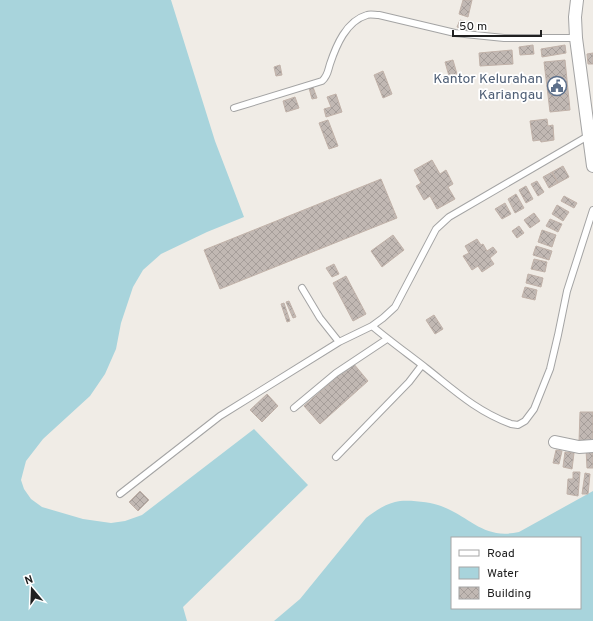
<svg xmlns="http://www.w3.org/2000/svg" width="593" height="621" font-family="Overpass,sans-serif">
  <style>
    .water { fill: #a8d4dc; fill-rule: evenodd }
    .building { fill: url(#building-cross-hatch); stroke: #c1b2a9 }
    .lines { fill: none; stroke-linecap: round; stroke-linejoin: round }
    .service-casing { stroke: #a4a4a4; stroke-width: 8 }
    .minor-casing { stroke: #a4a4a4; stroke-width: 14 }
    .service { stroke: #fff; stroke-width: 6 }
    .minor { stroke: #fff; stroke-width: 12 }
    .labels { text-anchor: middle; stroke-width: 3.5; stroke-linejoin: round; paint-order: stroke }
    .service-label { font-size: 14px; fill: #4e5e75; stroke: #fff; text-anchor: end }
  </style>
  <defs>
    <pattern id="building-cross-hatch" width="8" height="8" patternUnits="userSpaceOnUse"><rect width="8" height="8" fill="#c1b8b3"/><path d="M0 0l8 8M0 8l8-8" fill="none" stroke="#a69e9a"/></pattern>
  </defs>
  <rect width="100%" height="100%" fill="#f0ece6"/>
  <path class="water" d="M0,0H171L215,141L244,217L207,232L161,254L143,270L133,287L121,323L116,349L105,374L90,396L43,439L26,461L21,480L24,489L31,499L42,507L83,519L111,523L125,521L142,515L254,429L308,485L183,607L187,621H0Z
    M593,491V621H274L300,599L366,518C375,511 384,505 395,502C405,499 431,502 441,506C471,517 483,540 519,532ZM452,538H580V608H452Z"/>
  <path class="building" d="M463,0H472L468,17L459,14Z
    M460,20L470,23L467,30L457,27Z
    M533,45L534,54L520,55L519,47Z
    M565,45L566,53L542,57L541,49Z
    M512,50L513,64L480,66L479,53Z
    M593,53V64H588L587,54Z
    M453,60L457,74L449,76L445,62Z
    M565,60L570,110L550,112L544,62Z
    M280,65L282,75L276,76L274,67Z
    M383,71L392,94L383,98L374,75Z
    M313,87L317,98L312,99L309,88Z
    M336,94L342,112L326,117L324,109L331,107L327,97Z
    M295,97L299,108L286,112L283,101Z
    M547,119L548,126L553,125L554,140L541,142L540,140L533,141L530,121Z
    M328,120L338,146L329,149L319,123Z
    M432,160L440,174L446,170L453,184L448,187L455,199L437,209L430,196L424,200L416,186L421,183L414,170Z
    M563,166L569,177L558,183L552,172Z
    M552,172L558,183L549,188L543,177Z
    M381,179L397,218L220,289L204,250Z
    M537,181L544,192L538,196L531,184Z
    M526,186L533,199L526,203L519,190Z
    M516,194L524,208L515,213L508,199Z
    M564,196L577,203L574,208L561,201Z
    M505,203L511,214L502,219L495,209Z
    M557,205L569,212L563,221L552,214Z
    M534,213L540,221L530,228L524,220Z
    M550,219L562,224L558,232L546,226Z
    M519,226L524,233L517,238L512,231Z
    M542,230L556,235L552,247L538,242Z
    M393,235L404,250L382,267L371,251Z
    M477,239L481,245L483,244L487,251L493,247L497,252L490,258L494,264L482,272L478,266L472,270L463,256L469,253L465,246Z
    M536,246L552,251L549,260L533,255Z
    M534,259L547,262L545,272L531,269Z
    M334,264L339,274L332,277L326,268Z
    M528,274L543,278L541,287L526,283Z
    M346,276L366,314L353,321L333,283Z
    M525,287L537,290L535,300L522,297Z
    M289,301L296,317L293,318L286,302Z
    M284,303L290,321L287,322L281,304Z
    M434,315L443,329L435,334L426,320Z
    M353,363L368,381L320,424L304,406Z
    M267,394L278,406L262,422L250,410Z
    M580,412H593V443L579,442Z
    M586,449H593V468H587Z
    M556,450L562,451L559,464L553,463Z
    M565,452L574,453L572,469L563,467Z
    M573,472H580L578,496L567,494L568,479H573Z
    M585,473L590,474L588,494H582Z
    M140,491L149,500L138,511L129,502Z"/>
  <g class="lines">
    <defs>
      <path id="service" d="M234,108L322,81C328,76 328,70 330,64C336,46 346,21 367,15C370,14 375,15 379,15L455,33L504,38H576
        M302,288L320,318L339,342
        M372,326L383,318L395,307L436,229L449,217L588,136
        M294,408L336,373L387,339
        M336,457L409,382L422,365
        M120,494L220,416L339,342L372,326C390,341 408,354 426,368C454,390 476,411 511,424L518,425L525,421L534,409L550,369L558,335L567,291L593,210"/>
      <path id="minor" d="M577,0L575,17L576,38L593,166
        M555,442L579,447L593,446"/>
    </defs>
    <use href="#service" class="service-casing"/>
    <use href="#minor" class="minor-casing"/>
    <use href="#service" class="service"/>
    <use href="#minor" class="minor"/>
  </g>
  <defs>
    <symbol id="civic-ring" viewBox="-11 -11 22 22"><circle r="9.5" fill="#fff" stroke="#5c6f8a" stroke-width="1.5"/><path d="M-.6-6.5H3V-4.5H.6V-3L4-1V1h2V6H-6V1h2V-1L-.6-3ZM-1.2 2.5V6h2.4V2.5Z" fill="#5c6f8a"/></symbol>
  </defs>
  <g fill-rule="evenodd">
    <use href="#civic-ring" x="546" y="75" width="22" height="22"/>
  </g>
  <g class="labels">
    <g class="service-label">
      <text x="543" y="83">Kantor Kelurahan<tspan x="543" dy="16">Kariangau</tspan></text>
    </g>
  </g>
  <rect x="451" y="537" width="130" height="72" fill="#ffffff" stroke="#a6a6a6"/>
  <rect x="459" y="550" width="20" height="6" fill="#ffffff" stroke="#a6a6a6"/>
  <text x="487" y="557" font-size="12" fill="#202020">Road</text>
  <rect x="459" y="567" width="20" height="12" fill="#a8d4dc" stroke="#a6a6a6"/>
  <text x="487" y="577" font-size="12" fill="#202020">Water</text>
  <rect x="459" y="587" width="20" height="12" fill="url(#building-cross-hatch)" stroke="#a6a6a6"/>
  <text x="487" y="597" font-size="12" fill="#202020">Building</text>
  <g transform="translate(32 589) rotate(341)" stroke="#ffffff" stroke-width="3" paint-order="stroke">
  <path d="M0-3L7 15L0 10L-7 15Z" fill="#202020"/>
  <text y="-6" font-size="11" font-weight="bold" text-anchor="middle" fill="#202020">N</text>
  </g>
  <path d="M453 30v6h88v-6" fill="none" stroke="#202020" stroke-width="2"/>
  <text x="459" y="30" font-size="12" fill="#202020" stroke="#ffffff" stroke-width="3" paint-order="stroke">50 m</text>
</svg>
